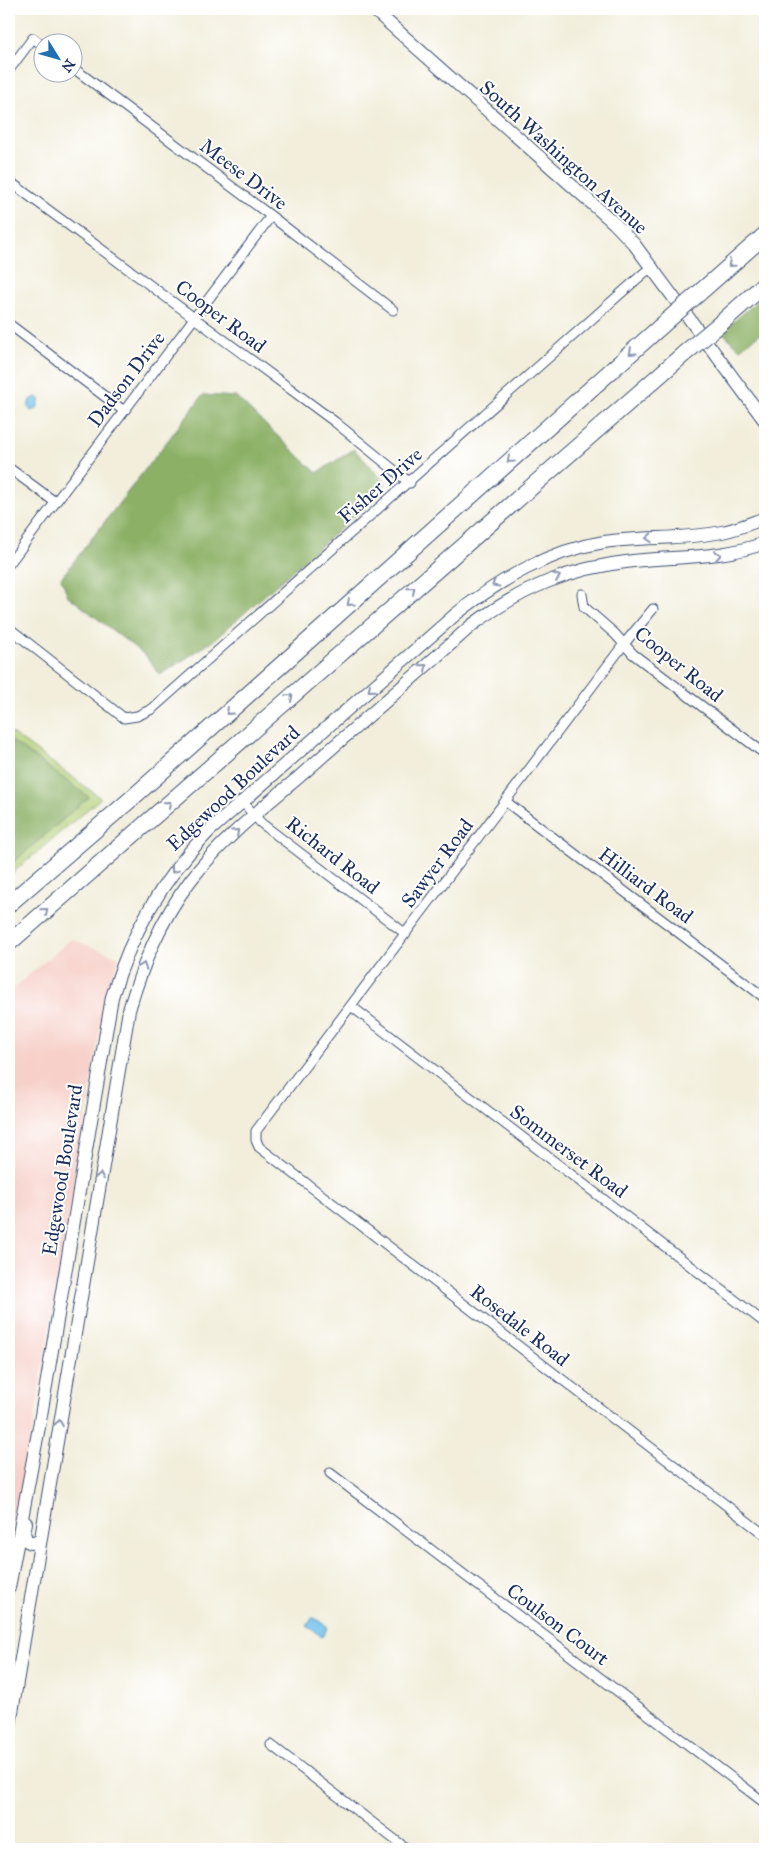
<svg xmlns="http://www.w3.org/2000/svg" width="774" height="1858" font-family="'IM FELL Great Primer',serif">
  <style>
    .built { fill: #f7d0c9 }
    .green { fill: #b1ce75; stroke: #667e6a }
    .forest { fill: #8cb166; stroke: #547062 }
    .water { fill: #6fc1eb; stroke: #4578a4 }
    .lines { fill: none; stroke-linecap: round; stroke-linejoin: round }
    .street-casing { stroke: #3b4c71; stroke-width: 11 }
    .secondary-casing { stroke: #3b4c71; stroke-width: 14 }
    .highway-casing { stroke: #3b4c71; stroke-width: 18 }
    .street { stroke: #fff; stroke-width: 9 }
    .secondary { stroke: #fff; stroke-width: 12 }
    .highway { stroke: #fff; stroke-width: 16 }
    .highway-bridge-casing { stroke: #3b4c71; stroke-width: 18; stroke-linecap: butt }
    .highway-bridge { stroke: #fff; stroke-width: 16 }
    .oneway { stroke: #8d97ae }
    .labels { text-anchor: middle; stroke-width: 4; stroke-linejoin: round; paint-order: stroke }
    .street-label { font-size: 20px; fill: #1b2f5e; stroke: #fff }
  </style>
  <rect width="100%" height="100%" fill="#fff"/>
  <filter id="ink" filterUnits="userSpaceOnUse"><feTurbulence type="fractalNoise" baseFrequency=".02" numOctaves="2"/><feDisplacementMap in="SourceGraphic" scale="10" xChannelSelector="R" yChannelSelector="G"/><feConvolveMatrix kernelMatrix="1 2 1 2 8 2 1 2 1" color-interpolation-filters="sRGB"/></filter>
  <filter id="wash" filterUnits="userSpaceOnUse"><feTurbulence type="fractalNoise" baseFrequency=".0096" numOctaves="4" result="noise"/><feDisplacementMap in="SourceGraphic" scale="20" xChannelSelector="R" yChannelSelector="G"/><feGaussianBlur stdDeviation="1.12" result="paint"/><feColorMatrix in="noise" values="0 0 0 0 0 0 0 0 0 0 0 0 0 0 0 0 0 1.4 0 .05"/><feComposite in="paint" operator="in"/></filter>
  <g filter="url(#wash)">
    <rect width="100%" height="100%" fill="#f2eedb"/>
    <path class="built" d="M71,939L119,957L109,987L100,1029L32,1433L9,1550V992Z"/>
    <path class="green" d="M9,731L101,798L9,876Z"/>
    <path class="forest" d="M765,294V330L740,349L722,332Z
      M203,395L236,397L317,473L354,449L386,483L378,495L213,641L160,675L146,656L68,596L61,578Z
      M9,739L89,797L9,866Z"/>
    <path class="water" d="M36,397L40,399L37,409L31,411L28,407L30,400Z
      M313,1617L328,1627L322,1637L307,1626Z"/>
  </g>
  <g filter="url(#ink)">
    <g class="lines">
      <defs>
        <path id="street" d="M72,67L271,216L393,310
          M9,70L33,38L42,45
          M9,181L335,422L410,483
          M9,324L124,411
          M9,468L55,502
          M9,564L271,216
          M582,594L584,607L615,634L633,654L765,754
          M653,609L624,644L256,1131V1140L259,1147L765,1535
          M9,628L124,718L137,716L152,709L645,272L654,268
          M242,801L261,823L406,934
          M505,801L765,998
          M351,1006L765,1323
          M330,1473L765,1803
          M271,1745L407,1849"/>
        <path id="secondary" d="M373,9L614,223L634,244L765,421
          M26,1523L24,1533L27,1541L31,1543L41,1539
          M9,1588L39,1427L112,997C131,933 162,879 208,832L456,614C500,580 548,551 604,542C643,536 683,540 722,532C737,529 751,523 765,518
          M9,1730L129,1010C143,963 160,921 190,881C220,841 261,809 299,777C357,726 415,676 472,625C524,587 570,568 633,561C680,556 720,559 765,543"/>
        <path id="highway" d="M698,294L765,235
          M721,323L765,284
          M9,904L131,799L668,320
          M9,943L685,353"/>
      </defs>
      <use href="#street" class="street-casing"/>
      <use href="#secondary" class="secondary-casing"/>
      <use href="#highway" class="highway-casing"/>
      <use href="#street" class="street"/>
      <use href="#secondary" class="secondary"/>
      <use href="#highway" class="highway"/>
      <defs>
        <path id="highway-bridge" d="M668,320L698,294
          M685,353L721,323"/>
      </defs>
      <use href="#highway-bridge" class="highway-bridge-casing"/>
      <use href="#highway-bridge" class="highway-bridge"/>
    </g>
    <defs><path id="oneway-chevron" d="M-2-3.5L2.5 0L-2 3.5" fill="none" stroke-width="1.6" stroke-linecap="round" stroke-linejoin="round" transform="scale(1.25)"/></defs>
    <g class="oneway">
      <use href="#oneway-chevron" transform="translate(731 264) rotate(139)"/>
      <use href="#oneway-chevron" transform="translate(632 352) rotate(138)"/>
      <use href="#oneway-chevron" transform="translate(510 460) rotate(138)"/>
      <use href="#oneway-chevron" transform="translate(649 538) rotate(177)"/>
      <use href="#oneway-chevron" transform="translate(718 555) rotate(-9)"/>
      <use href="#oneway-chevron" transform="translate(557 577) rotate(-18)"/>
      <use href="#oneway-chevron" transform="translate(495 584) rotate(149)"/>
      <use href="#oneway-chevron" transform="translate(412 590) rotate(-41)"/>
      <use href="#oneway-chevron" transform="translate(350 603) rotate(138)"/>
      <use href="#oneway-chevron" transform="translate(424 667) rotate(-41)"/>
      <use href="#oneway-chevron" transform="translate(371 689) rotate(139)"/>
      <use href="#oneway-chevron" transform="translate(290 697) rotate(-41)"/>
      <use href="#oneway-chevron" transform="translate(229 712) rotate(138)"/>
      <use href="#oneway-chevron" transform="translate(168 804) rotate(-41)"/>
      <use href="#oneway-chevron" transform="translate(236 832) rotate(-42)"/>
      <use href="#oneway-chevron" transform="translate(174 870) rotate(127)"/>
      <use href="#oneway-chevron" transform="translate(45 911) rotate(-41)"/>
      <use href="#oneway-chevron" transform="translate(143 966) rotate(-70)"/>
      <use href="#oneway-chevron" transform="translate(100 1176) rotate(-80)"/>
      <use href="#oneway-chevron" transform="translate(59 1423) rotate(-81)"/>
    </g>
  </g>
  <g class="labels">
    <g class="street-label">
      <text transform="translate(564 157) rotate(42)" y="7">South Washington Avenue</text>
      <text transform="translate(244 174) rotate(37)" y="7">Meese Drive</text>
      <text transform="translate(221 316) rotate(37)" y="7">Cooper Road</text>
      <text transform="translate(126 379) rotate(-53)" y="7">Dadson Drive</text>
      <text transform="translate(380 485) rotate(-41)" y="7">Fisher Drive</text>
      <text transform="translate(679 664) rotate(39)" y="7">Cooper Road</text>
      <text transform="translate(233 788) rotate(-43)" y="7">Edgewood Boulevard</text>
      <text transform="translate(333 855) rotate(38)" y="7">Richard Road</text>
      <text transform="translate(437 863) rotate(-53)" y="7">Sawyer Road</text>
      <text transform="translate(646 885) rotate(37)" y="7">Hilliard Road</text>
      <text transform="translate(569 1151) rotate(37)" y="7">Sommerset Road</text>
      <text transform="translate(62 1170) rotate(-81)" y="7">Edgewood Boulevard</text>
      <text transform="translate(520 1325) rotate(38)" y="7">Rosedale Road</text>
      <text transform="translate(558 1624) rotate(37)" y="7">Coulson Court</text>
    </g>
  </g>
  <rect width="774" height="1858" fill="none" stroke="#fff" stroke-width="30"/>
  <g transform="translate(58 58) rotate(127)"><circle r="24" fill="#ffffff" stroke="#a4acbf"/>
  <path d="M0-4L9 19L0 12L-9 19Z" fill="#1f6fb2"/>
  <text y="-8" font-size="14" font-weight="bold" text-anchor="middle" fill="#1b2f5e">N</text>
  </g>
</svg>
